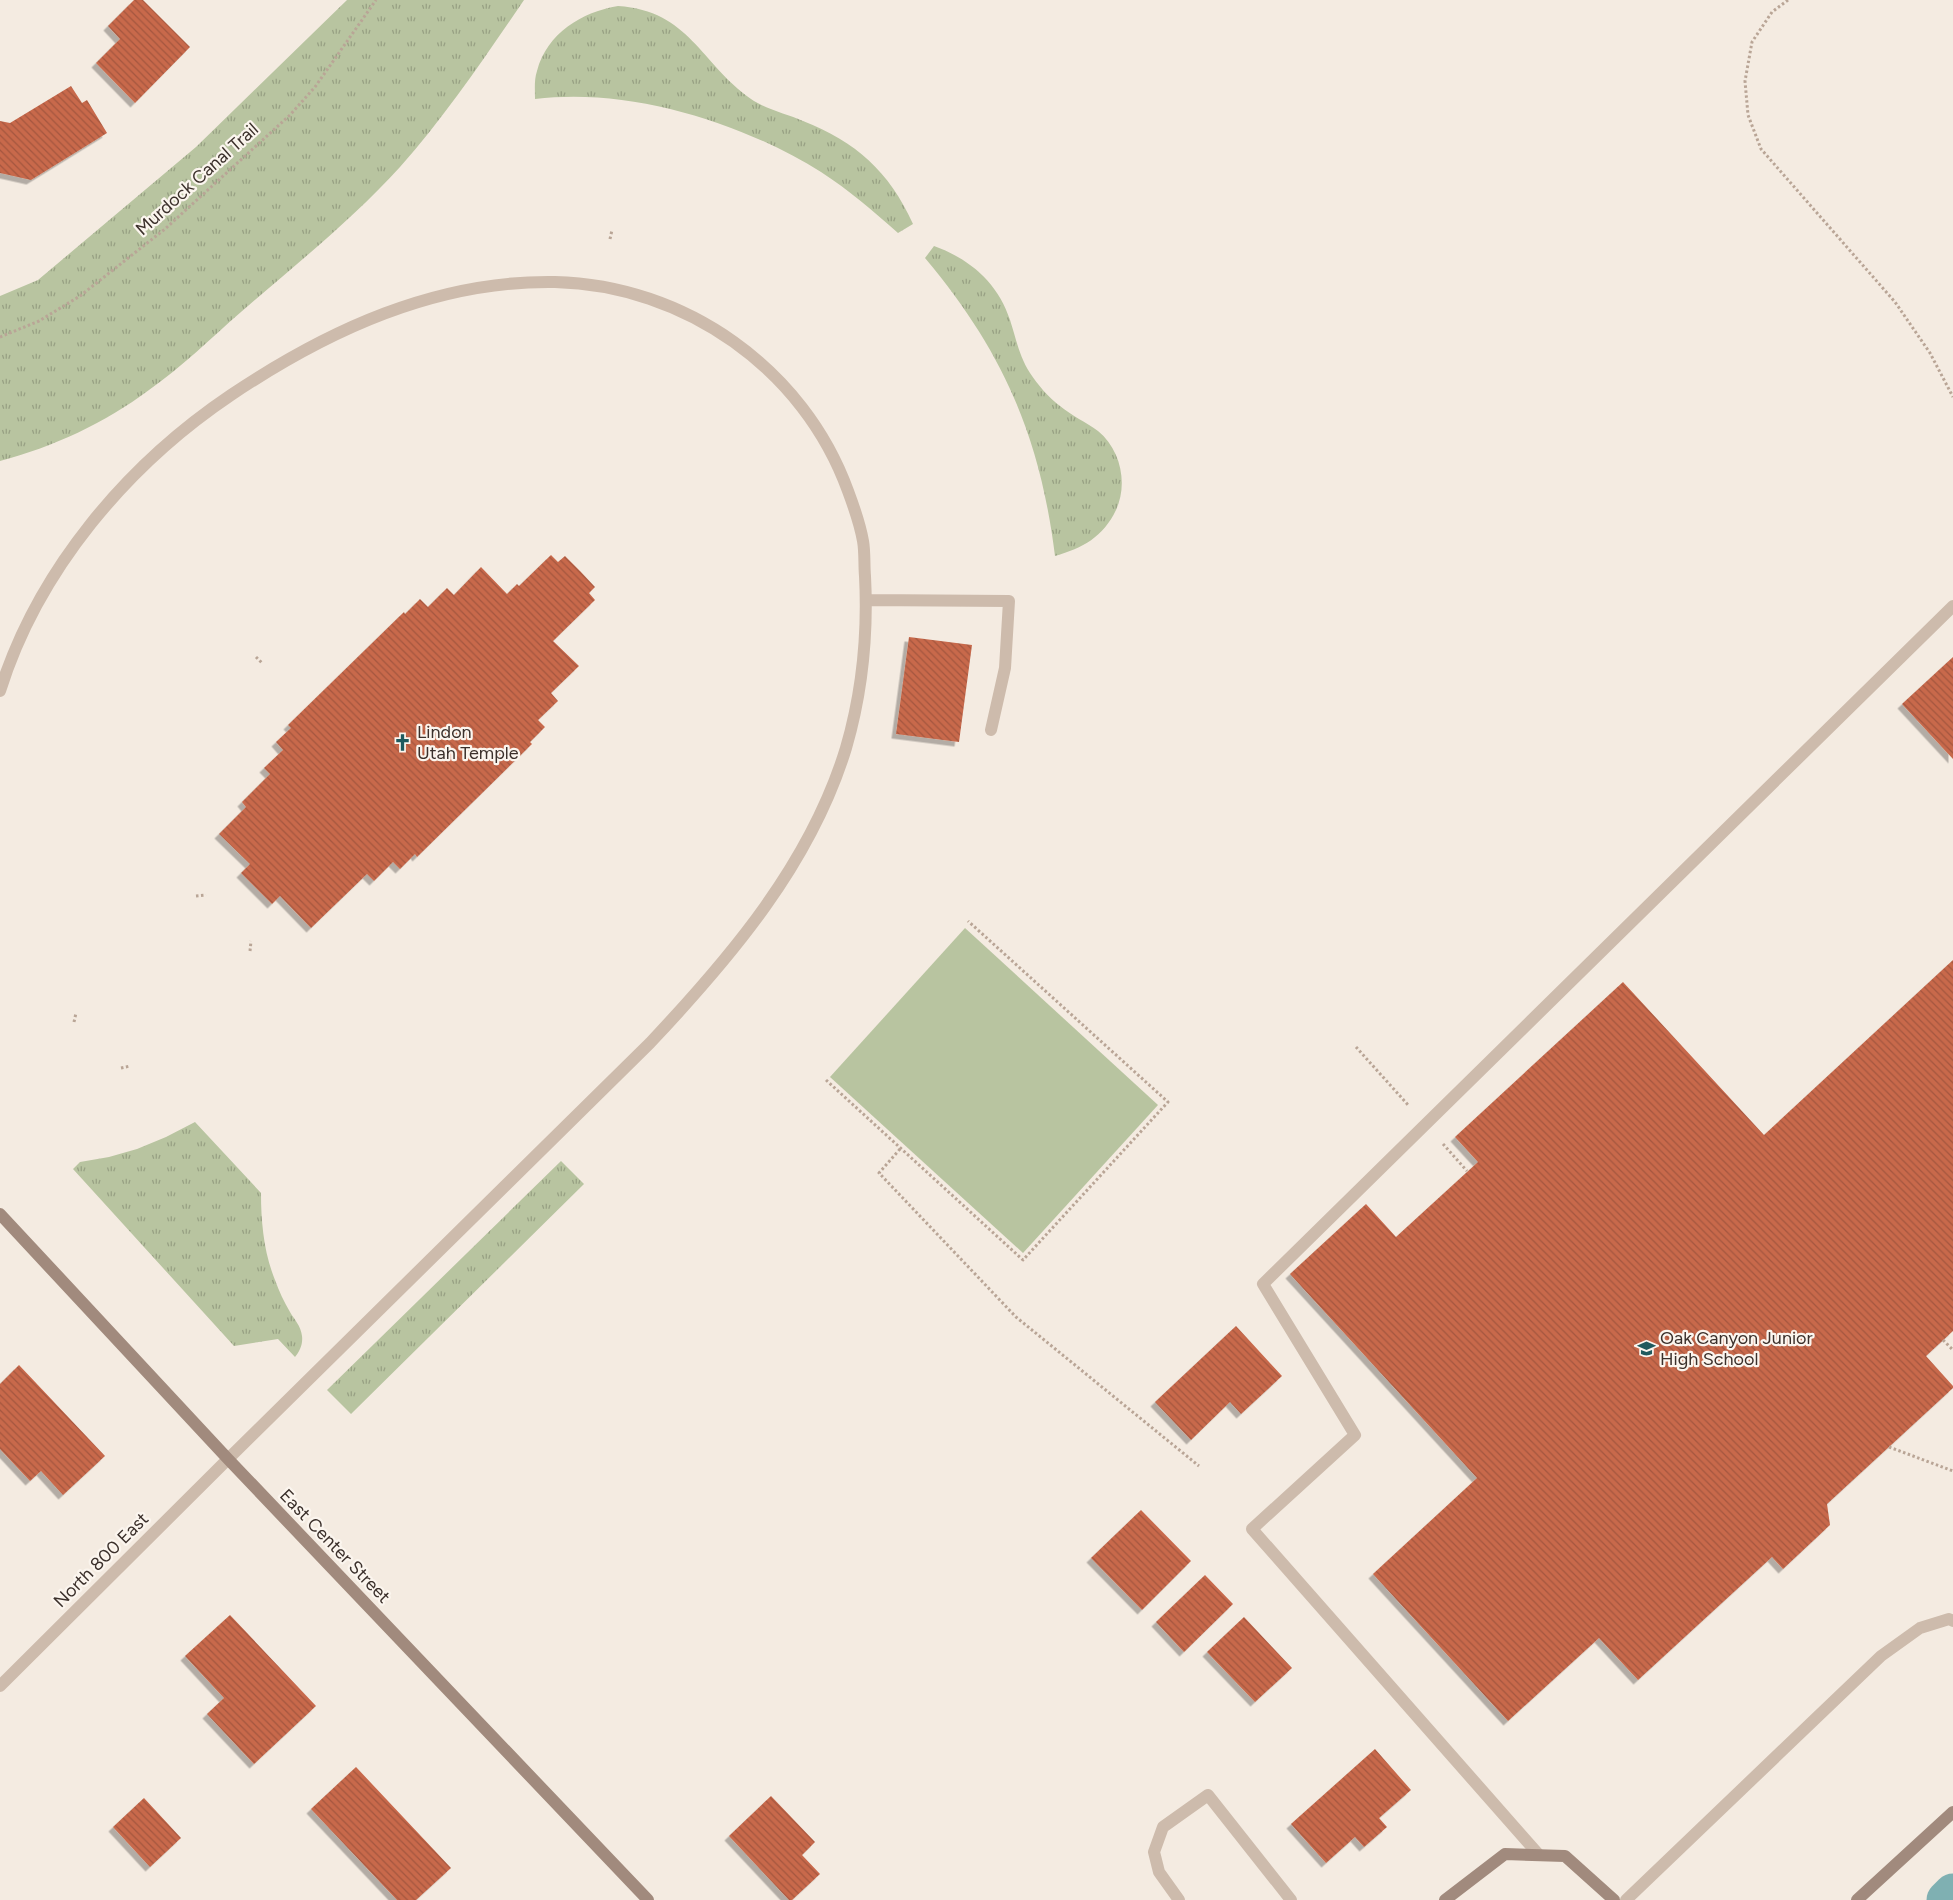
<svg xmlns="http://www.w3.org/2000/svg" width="1953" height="1900" font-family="Figtree,sans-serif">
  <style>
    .grass { fill: url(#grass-tufts) }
    .park { fill: #b8c4a0 }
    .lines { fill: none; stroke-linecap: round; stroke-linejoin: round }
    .canal { stroke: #7fb0b2; stroke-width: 39 }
    .building { fill: url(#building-back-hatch); filter: url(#shadow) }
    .path { stroke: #b9a596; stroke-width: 3; stroke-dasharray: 2.5 2.5; stroke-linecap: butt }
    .lane { stroke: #cdbbac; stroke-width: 12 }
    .street { stroke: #cdbbac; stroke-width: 12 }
    .secondary { stroke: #a18a7d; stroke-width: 12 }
    .labels { text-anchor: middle; stroke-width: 4.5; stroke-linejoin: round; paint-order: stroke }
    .street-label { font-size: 18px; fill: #3b302b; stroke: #fbf5ee }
    .poi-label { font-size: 18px; fill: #3b302b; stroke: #fbf5ee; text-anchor: start }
  </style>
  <defs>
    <pattern id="grass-tufts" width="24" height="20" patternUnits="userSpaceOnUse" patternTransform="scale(1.25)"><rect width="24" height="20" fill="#b8c4a0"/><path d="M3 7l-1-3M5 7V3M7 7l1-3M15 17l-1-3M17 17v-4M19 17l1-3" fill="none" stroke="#97a083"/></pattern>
    <pattern id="building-back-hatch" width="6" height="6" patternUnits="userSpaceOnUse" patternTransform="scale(1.25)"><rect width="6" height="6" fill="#c8694b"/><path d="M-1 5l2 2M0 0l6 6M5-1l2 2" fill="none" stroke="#a4573f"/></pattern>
    <filter id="shadow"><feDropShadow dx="-4.5" dy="4.5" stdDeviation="0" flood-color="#0004"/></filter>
  </defs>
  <rect width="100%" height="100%" fill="#f4ebe1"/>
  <path class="grass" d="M347,0H524C485,57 446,115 400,167C352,220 295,265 241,312C211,338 182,367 149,390C105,423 53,447 0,461V296L38,280L196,147Z
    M618,6C690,11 700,63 751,99C765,109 787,114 803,121C856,142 889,171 913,224L898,233C873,211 849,190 821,172C741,122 629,87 535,99C535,90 534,80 537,71C547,33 582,12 618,6Z
    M934,246C970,259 998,283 1010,320C1016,338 1019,356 1030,373C1038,385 1048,397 1060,406C1072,416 1086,422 1098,431C1121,450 1128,484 1116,510C1103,537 1083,548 1055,556C1040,436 1003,351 925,258Z
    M195,1122L261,1193C261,1223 264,1253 275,1280C279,1291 284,1302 290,1312C294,1319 301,1326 302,1336C303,1344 300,1351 295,1357L278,1339L234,1346L73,1169L80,1162L109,1157L137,1149L166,1137Z
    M561,1161L584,1184L351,1414L327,1390Z"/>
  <path class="park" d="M965,928L1158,1105L1023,1253L830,1077Z"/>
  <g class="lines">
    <path class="canal" d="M1946,1900L1953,1893"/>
  </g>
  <path class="building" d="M134,0H143L190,47L135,103L96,63L120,39L108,26Z
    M71,86L82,103L87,100L107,133L31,180L0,173V121L10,123Z
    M551,555L558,562L565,556L580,571L595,587L589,593L595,600L553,641L579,666L551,693L558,701L538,720L545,727L530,742L532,744L417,857L415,854L400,869L393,862L374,881L367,874L311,928L280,896L272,904L241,873L250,864L219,834L246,807L242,802L270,774L264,768L283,750L276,742L291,728L288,725L404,612L405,614L420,599L428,607L447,588L454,595L481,567L507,594L517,584L519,586Z
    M909,637L972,645L959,742L896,734Z
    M1953,657V759L1902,704Z
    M1953,960V1331L1926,1356L1953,1386V1388L1827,1504L1830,1525L1783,1569L1772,1557L1638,1680L1599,1638L1508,1721L1373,1574L1477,1478L1290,1274L1366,1204L1396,1237L1478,1162L1455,1137L1623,982L1764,1135Z
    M1236,1326L1282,1376L1241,1414L1230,1402L1191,1440L1155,1402Z
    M19,1365L105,1456L63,1495L41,1471L30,1481L0,1449V1384Z
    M1141,1510L1191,1561L1142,1610L1091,1558Z
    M1205,1575L1233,1604L1184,1652L1156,1622Z
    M230,1615L316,1706L254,1764L207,1714L224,1698L185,1656Z
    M1244,1617L1292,1668L1255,1702L1207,1652Z
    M1375,1749L1411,1790L1379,1818L1387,1827L1364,1847L1355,1837L1326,1863L1291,1824Z
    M356,1767L451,1868L416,1900H397L311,1809Z
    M771,1796L815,1842L802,1855L820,1874L792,1900H789L729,1836Z
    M144,1798L181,1838L150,1867L113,1827Z"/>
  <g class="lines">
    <path class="path" d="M1788,0L1772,12L1752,42L1745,81L1748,115L1761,149L1895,302L1930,353L1953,397
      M610,239L612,230
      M0,337L39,321L80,296L165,229L290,115L315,87L376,0
      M256,657L262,663
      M196,896L206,895
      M250,951L251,941
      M74,1022L76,1013
      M1356,1047L1409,1106
      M121,1068L130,1066
      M826,1080L1023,1260L1168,1102L968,921
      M1443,1144L1467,1171
      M900,1149L879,1173L1016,1317L1199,1466
      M1943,1340L1953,1350
      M1889,1447L1953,1471"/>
    <path class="lane" d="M866,600L1009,601L1005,668L991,730
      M0,691C38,570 127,465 231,395C328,330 436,280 555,282C685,285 804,369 848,491C854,507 860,524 863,541C865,552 864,565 865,576C868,634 862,693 846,748C811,863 731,957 650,1043L228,1459
      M1539,1855L1252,1529L1355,1435L1263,1284L1953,606
      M1179,1900L1159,1872L1154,1852L1163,1827L1208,1795L1291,1900
      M1626,1900L1881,1656L1920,1628L1949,1619L1953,1621"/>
    <path class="street" d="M0,1686L228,1459"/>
    <path class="secondary" d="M0,1214L228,1459L648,1900
      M1445,1900L1505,1854L1565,1856L1614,1900
      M1857,1900L1953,1812"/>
  </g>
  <defs>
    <symbol id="church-bare" viewBox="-9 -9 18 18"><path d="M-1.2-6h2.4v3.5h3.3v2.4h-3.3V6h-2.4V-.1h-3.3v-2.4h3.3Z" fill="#1f5a5e" stroke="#fbf5ee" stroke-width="2.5" paint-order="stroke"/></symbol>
    <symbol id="school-bare" viewBox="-9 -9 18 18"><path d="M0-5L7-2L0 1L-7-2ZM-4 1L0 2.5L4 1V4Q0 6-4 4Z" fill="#1f5a5e" stroke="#fbf5ee" stroke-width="2.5" paint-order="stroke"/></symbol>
  </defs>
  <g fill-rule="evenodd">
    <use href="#church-bare" x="390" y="730" width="25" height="25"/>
    <use href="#school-bare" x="1634" y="1336" width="25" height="25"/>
  </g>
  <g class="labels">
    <g class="street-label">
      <text transform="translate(197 179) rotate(-42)" y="6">Murdock Canal Trail</text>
      <text transform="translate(335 1546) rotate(46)" y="6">East Center Street</text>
      <text transform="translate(101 1560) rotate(-45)" y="6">North 800 East</text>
    </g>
    <g class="poi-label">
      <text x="417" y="738">Lindon<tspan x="417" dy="21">Utah Temple</tspan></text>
      <text x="1660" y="1344">Oak Canyon Junior<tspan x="1660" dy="21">High School</tspan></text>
    </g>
  </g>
</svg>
